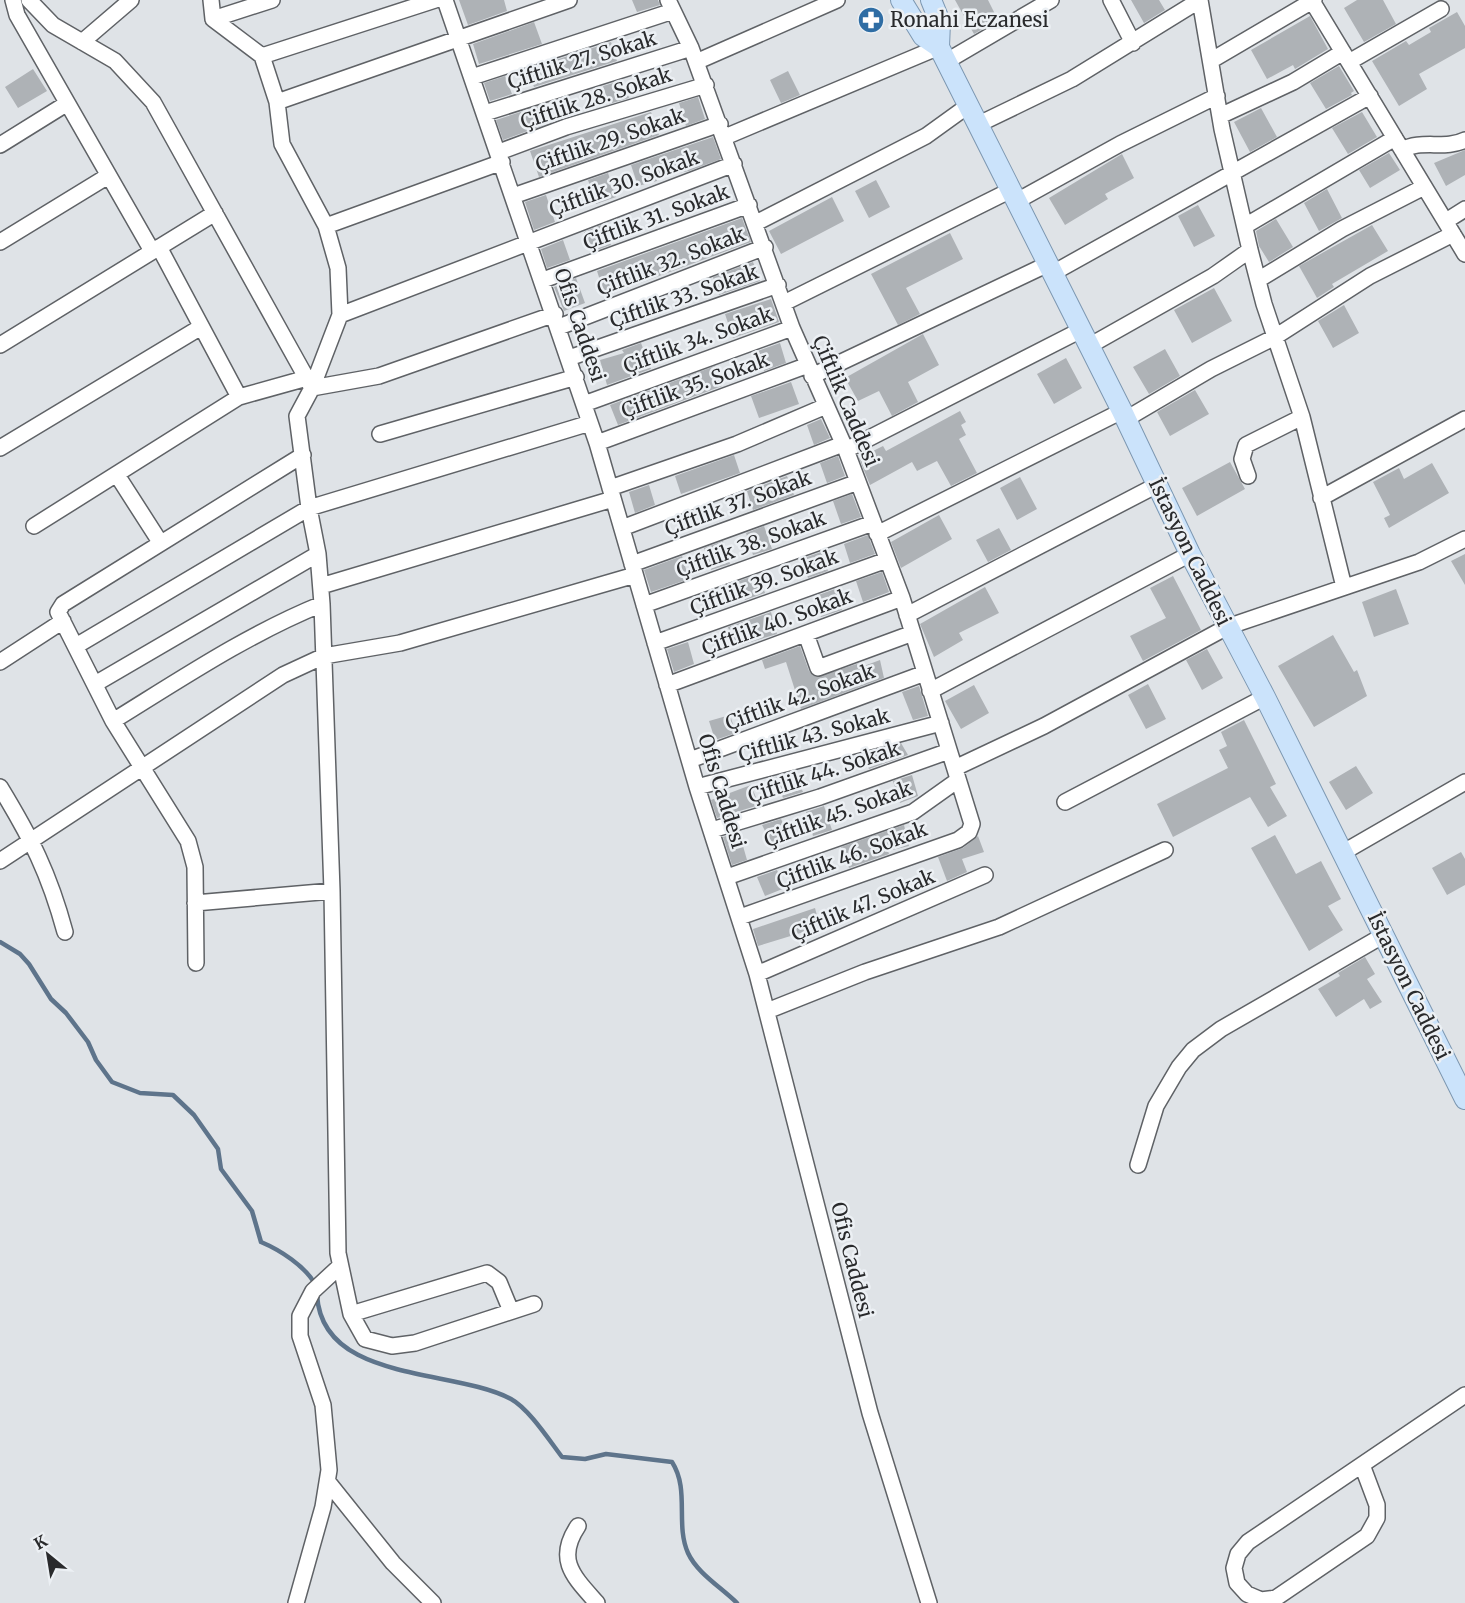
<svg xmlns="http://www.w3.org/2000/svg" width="1465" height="1603" font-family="Merriweather,serif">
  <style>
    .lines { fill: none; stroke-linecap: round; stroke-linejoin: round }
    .stream { stroke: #5e748b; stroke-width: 4.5 }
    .building { fill: #aeb2b6 }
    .minor-casing { stroke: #5f6266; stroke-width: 18 }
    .major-casing { stroke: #7c97b1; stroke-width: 22 }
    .minor { stroke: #fff; stroke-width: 15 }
    .major { stroke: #cbe3fb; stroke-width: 20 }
    .labels { text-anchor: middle; stroke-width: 5; stroke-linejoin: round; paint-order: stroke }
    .poi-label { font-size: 20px; fill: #292a2c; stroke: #ecf0f4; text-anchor: start }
    .street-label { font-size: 20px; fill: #292a2c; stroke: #ecf0f4 }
  </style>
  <rect width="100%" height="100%" fill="#dfe3e7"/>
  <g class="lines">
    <path class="stream" d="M0,942L20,954L29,964L51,999L66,1013L88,1042L96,1060L112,1082L140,1093L173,1095L194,1115L218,1149L221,1169L252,1211L261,1242C280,1250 305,1266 315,1284
      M317,1295C322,1383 453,1368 511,1399C529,1409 549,1440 562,1457L585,1459L606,1454L672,1462C690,1490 675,1524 688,1553C697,1573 722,1588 737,1603"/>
  </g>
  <path class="building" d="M459,0H504L507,11L468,25Z
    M632,0H658L660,5L637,12Z
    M955,0H988L998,20L974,34Z
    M1131,0H1159L1165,10L1144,23Z
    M1357,0H1383L1396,24L1364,42L1344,8Z
    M1457,12L1465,26V48L1419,74L1427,89L1399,106L1372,61L1406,41L1409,45L1431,32L1429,28Z
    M1310,16L1328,49L1295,69L1293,65L1267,79L1251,50Z
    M534,22L542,44L479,64L473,44Z
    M611,42L617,61L534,87L528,69Z
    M1339,66L1354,91L1351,93L1352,95L1326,109L1310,83Z
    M33,69L47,91L18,108L5,87Z
    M788,71L800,95L781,103L770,80Z
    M505,76L512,94L490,101L484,83Z
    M623,80L629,98L609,104L603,86Z
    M698,97L705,119L686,126L679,103Z
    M539,106L544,125L503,140L496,120Z
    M1261,108L1277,137L1250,152L1234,122Z
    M651,112L659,135L539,177L530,151Z
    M1362,112L1377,137L1348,154L1332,128Z
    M713,137L721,159L689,171L656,177L657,181L638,186L631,165Z
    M1465,150V175L1446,186L1434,163Z
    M1389,153L1400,170L1370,188L1359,170Z
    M1122,154L1134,178L1105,194L1108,199L1065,225L1049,198Z
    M608,173L616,197L596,204L588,180Z
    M876,180L890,207L869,218L855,191Z
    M1327,189L1342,218L1319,231L1304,203Z
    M546,195L555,222L534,230L525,202Z
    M832,197L844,221L781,254L769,231Z
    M1198,205L1215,236L1194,247L1178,216Z
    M742,218L751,242L605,296L597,271Z
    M1276,219L1293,247L1269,262L1259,246L1256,231Z
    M604,224L611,245L591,252L584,232Z
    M1372,225L1388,251L1332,284L1334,287L1317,298L1299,266Z
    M950,233L963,259L906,288L920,314L898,325L871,274Z
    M563,240L570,260L547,268L541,249Z
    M753,262L760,281L719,295L713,277Z
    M576,278L585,303L564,311L554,287Z
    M1214,288L1232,321L1192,343L1174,310Z
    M771,299L779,322L733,338L725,314Z
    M1344,305L1359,333L1333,348L1318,321Z
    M923,334L939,365L908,382L918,402L892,416L879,391L858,401L845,378Z
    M641,343L651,369L607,385L600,360L624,353L622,350Z
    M780,343L786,363L764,371L758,351Z
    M1165,349L1180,376L1149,394L1133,367Z
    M1066,358L1082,388L1054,404L1037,374Z
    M715,366L722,386L618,425L610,405Z
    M791,382L799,404L759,418L751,396Z
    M1195,390L1209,414L1170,436L1157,412Z
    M960,411L966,422L961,425L966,435L959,439L977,473L951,486L937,461L917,471L912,462L870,485L859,458L883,446L886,451Z
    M821,419L830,438L814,445L807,425Z
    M734,455L740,473L681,494L675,476Z
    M838,456L845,476L827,483L820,463Z
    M1230,462L1245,489L1197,516L1182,488Z
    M1432,463L1449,493L1389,528L1384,518L1390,515L1373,482L1399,468L1404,479Z
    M787,476L794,495L753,510L747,491Z
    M1020,477L1037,509L1017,520L1000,488Z
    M649,485L655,505L635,513L629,492Z
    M852,494L861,517L841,524L833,501Z
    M939,515L952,539L901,568L891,542Z
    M764,526L772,549L753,555L746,533Z
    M999,528L1011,550L988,562L976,540Z
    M868,535L875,554L850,563L844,544Z
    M723,541L730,564L711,570L704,548Z
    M821,552L828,571L808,578L801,559Z
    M1465,554V585L1451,561Z
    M682,556L689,579L651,592L644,570Z
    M882,572L889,592L863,602L856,581Z
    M758,574L765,593L745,600L739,581Z
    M1173,576L1201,630L1143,661L1130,636L1166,618L1150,588Z
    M985,587L999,613L959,633L963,640L934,657L920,624Z
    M835,589L842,610L821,617L813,597Z
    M1396,589L1409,624L1374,637L1362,602Z
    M771,612L777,634L734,647L728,627Z
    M1333,635L1354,672L1357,670L1367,696L1314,727L1278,666Z
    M688,642L694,664L674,672L667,649Z
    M800,646L809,671L816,677L863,662L864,666L880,660L884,678L801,709L786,662L765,669L762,660Z
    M1207,649L1223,678L1202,690L1186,660Z
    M1148,684L1166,719L1146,729L1128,695Z
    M974,685L989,713L961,729L945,701Z
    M919,686L928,716L913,720L902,692Z
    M730,715L736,733L715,740L709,721Z
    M1244,720L1276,784L1270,787L1287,816L1268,827L1250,797L1173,837L1157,804L1228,768L1219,750L1227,746L1221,732Z
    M901,743L908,755L869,769L862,754Z
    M1356,766L1373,793L1346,810L1329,782Z
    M794,772L803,792L783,798L775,778Z
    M912,775L918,796L900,803L893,781Z
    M751,785L759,805L717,818L711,800Z
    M824,806L832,830L813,836L806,812Z
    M781,819L791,840L773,847L762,825Z
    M904,825L909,846L888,851L889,854L849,868L841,847Z
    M739,832L747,860L732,865L723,837Z
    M1275,835L1296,874L1321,861L1341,899L1328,906L1343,930L1309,951L1251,848Z
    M978,836L984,852L962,859L967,872L947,881L938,857L963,848Z
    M1461,852L1465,859V885L1447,895L1432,868Z
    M777,870L785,888L765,896L757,877Z
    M815,908L820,927L758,946L753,929Z
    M1365,957L1375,974L1367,979L1382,1002L1370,1009L1364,999L1336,1017L1318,989L1340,976L1338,973Z"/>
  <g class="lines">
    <defs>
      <path id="minor" d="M13,0L17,15L152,251
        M29,0L53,25L115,61L153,102L312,388L379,376L555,314
        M211,0L213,19L262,56L277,102L282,144L326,226L338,268L340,315L312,388L297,416L309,508L318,554L322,604L332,891L338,1253L351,1314L365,1339L392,1346L415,1343L534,1304
        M445,0L597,443L697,787L757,974L870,1413L929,1603
        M668,0L691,48L792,328L846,450L902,598L972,824L969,832L958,840L740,917
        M1111,0L1133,43
        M1200,0L1222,129L1250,250L1264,304L1302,417L1344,587
        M1312,1L1465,254
        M213,19L272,0
        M82,42L131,0
        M262,56L435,0
        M1212,60L1314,0
        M947,61L1051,0
        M696,62L837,0
        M1349,62L1441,9
        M472,77L673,11
        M277,102L569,0
        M485,113L691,48
        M1220,116L1293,82L1343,52
        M979,124L1072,79L1200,0
        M725,137L939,47
        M0,145L66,104
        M1402,150C1421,139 1445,150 1465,140
        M499,152L566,127L706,85
        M513,196L720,124
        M1017,201L1120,144L1217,96
        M1446,221L1465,209
        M756,223L926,136L969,105
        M326,226L502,162
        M1245,226L1395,138
        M0,242L108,176
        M159,247L239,397
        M1053,273L1370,96
        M543,280L749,205
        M1258,280L1342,229L1424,187
        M784,303L1011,190
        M340,315L734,164
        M559,327L765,247
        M0,345L215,213
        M1089,346L1213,276L1250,250
        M569,358L778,285
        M812,376L1048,264
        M584,404L792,328
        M1126,419L1211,369L1275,337L1370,276L1453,234
        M380,434L576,377
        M597,443L808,365
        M0,448L201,327
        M846,450L1081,330
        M117,475L160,542
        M1248,476L1242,459L1246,445L1302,417
        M610,488L737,444L826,406
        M1321,498L1465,419
        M34,526L239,397L307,378
        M622,528L843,444
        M877,534L1122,411
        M632,564L858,482
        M321,586L613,499
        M644,605L873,523
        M907,615L1157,485
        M806,634L818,668L913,633
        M655,643L887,560
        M76,646L309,508L590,423
        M0,662L63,621
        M95,684L318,554
        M667,685L902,598
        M930,691L1190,554
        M113,721C181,679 248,634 322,604
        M690,760L925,673
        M955,768L1044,726L1227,627L1419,562L1465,539
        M0,787C31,838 49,873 65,932
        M697,787L941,723
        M1065,802L1265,697
        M712,830L820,797L949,751
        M1342,853L1465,782
        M0,861L283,675L324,656L400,643L635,575
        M727,877L913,812L958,780
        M195,903L332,891
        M196,963L195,867L188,841L113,721L58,612L63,604L303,455
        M757,974L985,875
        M767,1011L865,972L999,927L1165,850
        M1138,1165L1156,1106L1179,1067L1193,1050L1221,1029L1384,935
        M351,1314L487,1273L499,1282L511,1311
        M1362,1465L1377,1505V1518L1367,1536L1276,1598L1261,1600L1247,1594L1237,1583L1234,1568L1238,1554L1248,1542L1465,1395
        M328,1482L393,1563L433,1603
        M578,1526C555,1560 574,1577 597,1603
        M296,1603L323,1507L329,1470L323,1405L300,1336V1316L313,1291L340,1266"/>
      <path id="major" d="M901,0L923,36L939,47
        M931,0L940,22L939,47L1122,411L1190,554L1265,697L1465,1099"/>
    </defs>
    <use href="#minor" class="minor-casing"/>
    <use href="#major" class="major-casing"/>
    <use href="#minor" class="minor"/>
    <use href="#major" class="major"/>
  </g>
  <defs>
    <symbol id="pharmacy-disc" viewBox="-11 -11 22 22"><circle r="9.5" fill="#2f6da4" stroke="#ecf0f4"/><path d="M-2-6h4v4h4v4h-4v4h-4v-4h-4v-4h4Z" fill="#fff"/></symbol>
  </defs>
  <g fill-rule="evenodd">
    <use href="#pharmacy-disc" x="856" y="5" width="30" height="30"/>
  </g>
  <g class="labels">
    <g class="poi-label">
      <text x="890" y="27">Ronahi Eczanesi</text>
    </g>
    <g class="street-label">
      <text transform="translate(582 60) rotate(-17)" y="7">Çiftlik 27. Sokak</text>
      <text transform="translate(596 98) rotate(-18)" y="7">Çiftlik 28. Sokak</text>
      <text transform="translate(610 140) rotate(-19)" y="7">Çiftlik 29. Sokak</text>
      <text transform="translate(624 183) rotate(-20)" y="7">Çiftlik 30. Sokak</text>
      <text transform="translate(656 217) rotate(-20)" y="7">Çiftlik 31. Sokak</text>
      <text transform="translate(671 261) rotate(-21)" y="7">Çiftlik 32. Sokak</text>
      <text transform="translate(684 296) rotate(-19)" y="7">Çiftlik 33. Sokak</text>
      <text transform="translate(580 325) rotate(71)" y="7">Ofis Caddesi</text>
      <text transform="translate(698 340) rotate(-20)" y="7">Çiftlik 34. Sokak</text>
      <text transform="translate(695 385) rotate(-20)" y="7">Çiftlik 35. Sokak</text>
      <text transform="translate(846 401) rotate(67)" y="7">Çiftlik Caddesi</text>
      <text transform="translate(738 503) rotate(-20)" y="7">Çiftlik 37. Sokak</text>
      <text transform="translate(751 544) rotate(-20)" y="7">Çiftlik 38. Sokak</text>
      <text transform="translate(1190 552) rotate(64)" y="7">İstasyon Caddesi</text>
      <text transform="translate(764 582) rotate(-20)" y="7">Çiftlik 39. Sokak</text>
      <text transform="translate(777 622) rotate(-20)" y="7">Çiftlik 40. Sokak</text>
      <text transform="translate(800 697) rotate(-20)" y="7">Çiftlik 42. Sokak</text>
      <text transform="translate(814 735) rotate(-15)" y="7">Çiftlik 43. Sokak</text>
      <text transform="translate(824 772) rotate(-18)" y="7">Çiftlik 44. Sokak</text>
      <text transform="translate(722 791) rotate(73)" y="7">Ofis Caddesi</text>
      <text transform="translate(838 814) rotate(-20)" y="7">Çiftlik 45. Sokak</text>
      <text transform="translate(852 855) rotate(-20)" y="7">Çiftlik 46. Sokak</text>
      <text transform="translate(863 905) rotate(-23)" y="7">Çiftlik 47. Sokak</text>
      <text transform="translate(1409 986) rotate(64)" y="7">İstasyon Caddesi</text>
      <text transform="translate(852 1260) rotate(76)" y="7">Ofis Caddesi</text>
    </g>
  </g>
  <g transform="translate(48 1555) rotate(330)" stroke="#ecf0f4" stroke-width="4.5" paint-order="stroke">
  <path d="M0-4.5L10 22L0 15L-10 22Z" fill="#292a2c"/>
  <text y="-9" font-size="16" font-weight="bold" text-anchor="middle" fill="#292a2c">K</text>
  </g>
</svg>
